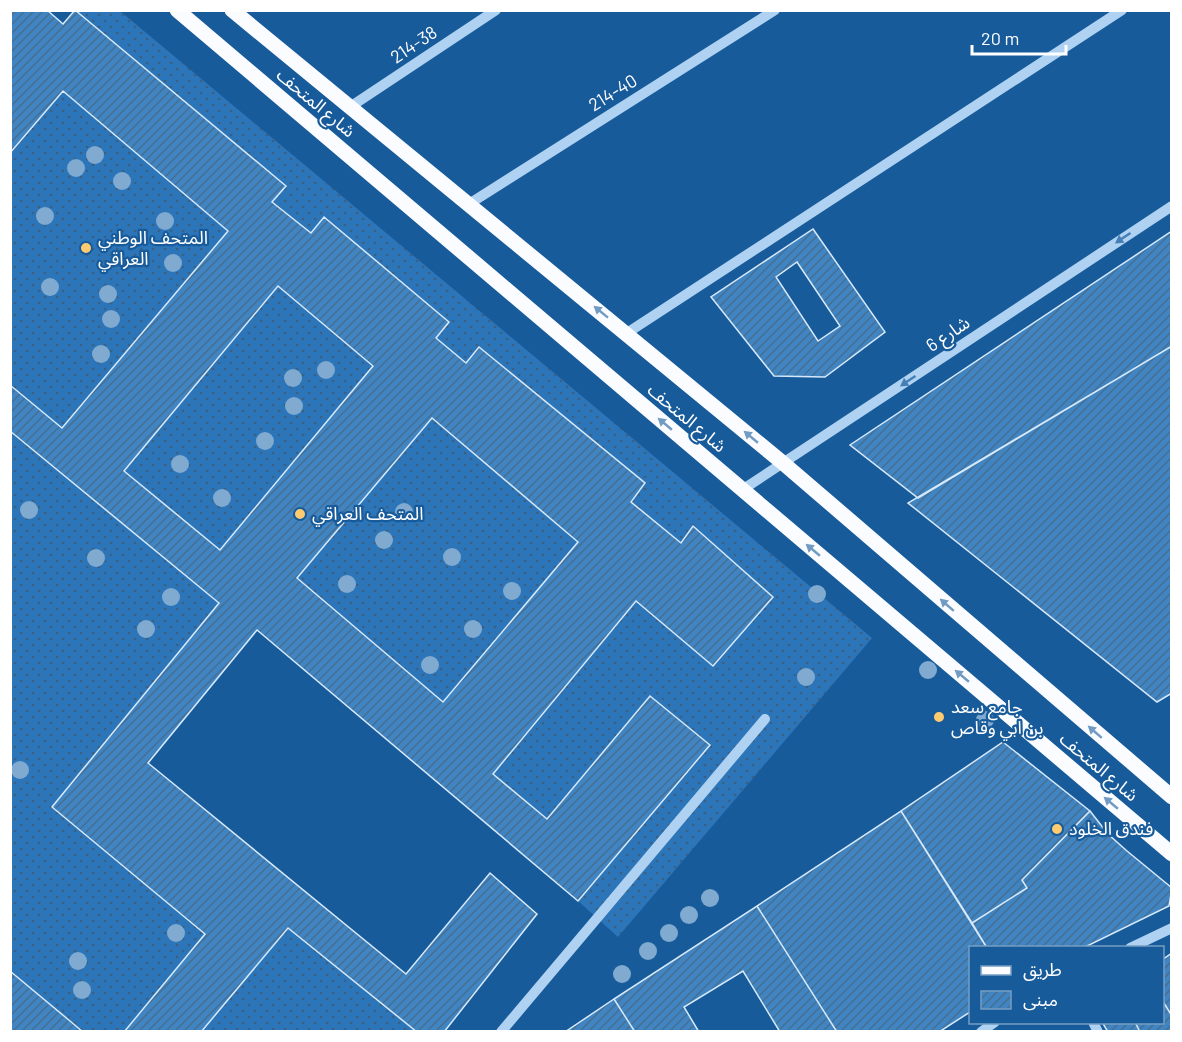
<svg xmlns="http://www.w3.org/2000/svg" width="1182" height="1042" font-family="Barlow,'Noto Sans Arabic',sans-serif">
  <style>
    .grass { fill: url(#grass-dots) }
    .building { fill: url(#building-hatch); stroke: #d6eafc; stroke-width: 1.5; fill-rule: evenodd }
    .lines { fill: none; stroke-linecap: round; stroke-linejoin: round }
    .minor { stroke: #afd2f2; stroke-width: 10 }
    .major { stroke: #fafcff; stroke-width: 15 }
    .tree { fill: #80aad0 }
    .oneway { fill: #457fb5 }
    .oneway2 { fill: #729bc3 }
    .poi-dot { fill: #ffcb70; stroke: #185b9b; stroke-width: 2 }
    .labels { text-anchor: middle; stroke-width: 4.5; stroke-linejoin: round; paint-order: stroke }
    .street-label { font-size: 18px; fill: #fff; stroke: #185b9b }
    .poi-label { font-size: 18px; fill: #fff; stroke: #185b9b; text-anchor: start }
  </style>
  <defs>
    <pattern id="grass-dots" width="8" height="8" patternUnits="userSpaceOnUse" patternTransform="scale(1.5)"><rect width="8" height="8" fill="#2c75b9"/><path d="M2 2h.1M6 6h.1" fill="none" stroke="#3c6082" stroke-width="1.8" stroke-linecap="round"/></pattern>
    <pattern id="building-hatch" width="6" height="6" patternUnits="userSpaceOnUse" patternTransform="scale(1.5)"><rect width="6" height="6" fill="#4184c2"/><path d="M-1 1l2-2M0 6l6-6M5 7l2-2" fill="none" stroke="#456e93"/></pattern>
  </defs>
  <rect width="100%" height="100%" fill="#185b9b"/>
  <path class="grass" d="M75,11H120L872,638L618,937L578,901L709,745L650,696L547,819L493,774L636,601L713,666L773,597L693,526L681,543L631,502L645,483L466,363L436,338L324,218L311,233L272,202L285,187Z
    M63,91L228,231L62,428L11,385V153Z
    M278,286L373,366L220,550L124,471Z
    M432,418L578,542L443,702L297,578Z
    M10,431L219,603L52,807L205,934L124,1031H83L11,972Z
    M288,928L417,1031L201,1032Z"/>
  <path class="building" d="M10,10H47L63,24L75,10L286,186L272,202L311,233L324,217L449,322L436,338L466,363L479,347L645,483L631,502L681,543L693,526L773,597L713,666L636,601L493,774L547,819L650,696L710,745L578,901L257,630L148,763L406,974L490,873L537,914L444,1032H417L288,928L201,1032H124L205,934L52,807L219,603L10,431V385L62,428L228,231L63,91L10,153ZM278,286L373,366L220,550L124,471ZM432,418L578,542L443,702L297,578Z
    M813,229L885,332L825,377L774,376L711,297ZM797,262L840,326L818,341L776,277Z
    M1172,231V346L918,498L850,445Z
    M1172,346V693L1157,702L908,503Z
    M1003,742L1090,811L1022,880L1027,888L972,923L901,811Z
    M901,811L987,948H970V1012L939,1032H837L757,906Z
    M1090,811L1108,834L1127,851L1172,888L1169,906L1083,948H987L972,923L1027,888L1022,880Z
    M757,906L837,1032H780L743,971L684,1007L699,1032H635L614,999Z
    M1172,953V1016L1162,1000V960Z
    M10,971L70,1021L83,1032H10Z
    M614,999L635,1032H565Z
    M1162,1000L1172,1016V1032H1140L1135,1022H1162Z
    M1102,1022H1135L1140,1032H1108Z"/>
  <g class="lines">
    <path class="minor" d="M350,107L496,10
      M469,204L775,10
      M627,333L1122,10
      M742,490L1172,206
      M1130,948L1172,928
      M1093,1022L1098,1032
      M501,1032L765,719
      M981,1032L995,1022"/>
    <path class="major" d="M177,10L1172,854
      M232,10L783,463L1172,797"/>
  </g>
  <g class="tree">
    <circle cx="95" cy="155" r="9"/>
    <circle cx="76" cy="168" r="9"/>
    <circle cx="122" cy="181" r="9"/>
    <circle cx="45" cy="216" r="9"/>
    <circle cx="165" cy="221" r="9"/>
    <circle cx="173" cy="263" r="9"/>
    <circle cx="50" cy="287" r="9"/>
    <circle cx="108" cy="294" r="9"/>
    <circle cx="111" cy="319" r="9"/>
    <circle cx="101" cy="354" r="9"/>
    <circle cx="326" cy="370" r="9"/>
    <circle cx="293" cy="378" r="9"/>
    <circle cx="294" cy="406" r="9"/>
    <circle cx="265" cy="441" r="9"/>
    <circle cx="180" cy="464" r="9"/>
    <circle cx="222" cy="498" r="9"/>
    <circle cx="29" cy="510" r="9"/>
    <circle cx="404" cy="512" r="9"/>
    <circle cx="384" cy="540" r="9"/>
    <circle cx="452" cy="557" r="9"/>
    <circle cx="96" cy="558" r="9"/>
    <circle cx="347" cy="584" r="9"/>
    <circle cx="512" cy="591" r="9"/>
    <circle cx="817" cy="594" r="9"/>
    <circle cx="171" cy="597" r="9"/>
    <circle cx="146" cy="629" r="9"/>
    <circle cx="473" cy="629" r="9"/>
    <circle cx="430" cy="665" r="9"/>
    <circle cx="928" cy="670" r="9"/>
    <circle cx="806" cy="677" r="9"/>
    <circle cx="985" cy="720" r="9"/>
    <circle cx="20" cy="770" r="9"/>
    <circle cx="710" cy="898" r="9"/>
    <circle cx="689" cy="915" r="9"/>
    <circle cx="176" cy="933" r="9"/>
    <circle cx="669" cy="933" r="9"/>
    <circle cx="648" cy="951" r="9"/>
    <circle cx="78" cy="961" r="9"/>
    <circle cx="622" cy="974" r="9"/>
    <circle cx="82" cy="990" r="9"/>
  </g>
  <defs><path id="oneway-solid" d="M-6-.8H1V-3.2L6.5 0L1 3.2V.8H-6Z" transform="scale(1.5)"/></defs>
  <g class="oneway">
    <use href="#oneway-solid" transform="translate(1123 238) rotate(146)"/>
    <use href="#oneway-solid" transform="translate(908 381) rotate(146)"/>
  </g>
  <g class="oneway2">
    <use href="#oneway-solid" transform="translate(601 312) rotate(-141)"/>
    <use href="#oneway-solid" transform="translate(665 424) rotate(-140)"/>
    <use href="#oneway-solid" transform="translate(751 437) rotate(-140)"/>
    <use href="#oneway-solid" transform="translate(813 550) rotate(-140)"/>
    <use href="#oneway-solid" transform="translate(947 605) rotate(-139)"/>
    <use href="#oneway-solid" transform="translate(962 676) rotate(-140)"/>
    <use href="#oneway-solid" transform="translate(1095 732) rotate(-139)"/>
    <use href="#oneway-solid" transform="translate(1111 803) rotate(-140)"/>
  </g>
  <g class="poi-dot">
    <circle cx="86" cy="248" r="6"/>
    <circle cx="300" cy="514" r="6"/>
    <circle cx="939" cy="717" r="6"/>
    <circle cx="1057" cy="829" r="6"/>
  </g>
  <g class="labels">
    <g class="street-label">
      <text transform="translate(414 45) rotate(-34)" y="6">214-38</text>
      <text transform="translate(613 93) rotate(-32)" y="6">214-40</text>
      <text transform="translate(316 103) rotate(40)" y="6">شارع المتحف</text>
      <text transform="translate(948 334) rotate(-34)" y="6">شارع 6</text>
      <text transform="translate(687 418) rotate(40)" y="6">شارع المتحف</text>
      <text transform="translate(1099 767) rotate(40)" y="6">شارع المتحف</text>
    </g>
    <g class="poi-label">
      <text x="98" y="244">المتحف الوطني<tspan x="98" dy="21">العراقي</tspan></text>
      <text x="312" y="520">المتحف العراقي</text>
      <text x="951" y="713">جامع سعد<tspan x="951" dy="21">بن ابي وقاص</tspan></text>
      <text x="1069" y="835">فندق الخلود</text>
    </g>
  </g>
  <rect width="1182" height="1042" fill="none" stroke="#ffffff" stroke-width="24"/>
  <rect x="969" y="946" width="195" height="78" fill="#185b9b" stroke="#749dc3" stroke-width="1.5"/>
  <rect x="981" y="966" width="30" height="9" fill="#fafcff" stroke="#749dc3" stroke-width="1.5"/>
  <text x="1023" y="976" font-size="18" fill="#ffffff">طريق</text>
  <rect x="981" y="991" width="30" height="18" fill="url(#building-hatch)" stroke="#749dc3" stroke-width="1.5"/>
  <text x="1023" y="1006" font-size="18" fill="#ffffff">مبنى</text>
  <path d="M972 45v9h94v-9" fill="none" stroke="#ffffff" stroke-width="3"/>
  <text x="981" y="45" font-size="18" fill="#ffffff" stroke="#185b9b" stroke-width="4.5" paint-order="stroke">20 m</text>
</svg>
